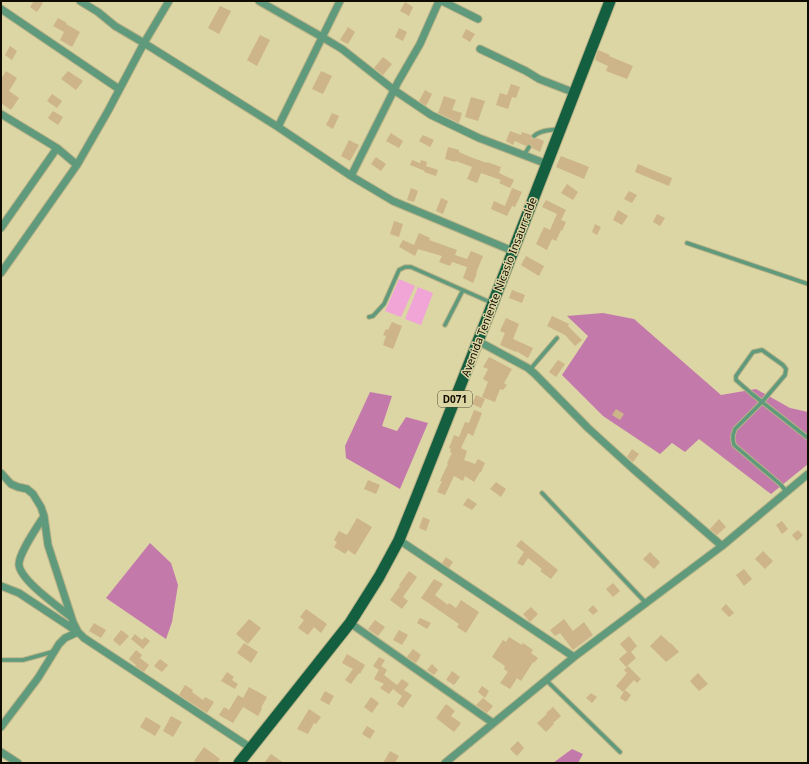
<svg xmlns="http://www.w3.org/2000/svg" width="809" height="764" font-family="'Noto Sans',sans-serif">
  <style>
    .green { fill: #f1a5d7 }
    .forest { fill: #c479ab }
    .building { fill: #cdb489 }
    .lines { fill: none; stroke-linecap: round; stroke-linejoin: round }
    .service-casing { stroke: #b7b186; stroke-width: 5.5 }
    .minor-casing { stroke: #b7b186; stroke-width: 9 }
    .primary-casing { stroke: #b7b186; stroke-width: 13 }
    .service { stroke: #5e9a7b; stroke-width: 3.5 }
    .minor { stroke: #5e9a7b; stroke-width: 7 }
    .primary { stroke: #135f3f; stroke-width: 11 }
    .labels { text-anchor: middle; stroke-width: 3; stroke-linejoin: round; paint-order: stroke }
    .shield { fill: #dcd5a4; stroke: #4d4931; stroke-width: 1 }
    .shield-label { font-size: 10px; font-weight: bold; fill: #100d00 }
    .street-label { font-size: 11px; fill: #100d00; stroke: #dcd5a4 }
  </style>
  <rect width="100%" height="100%" fill="#dcd5a4"/>
  <path class="green" d="M399,279L415,286L401,317L385,311Z
    M418,287L433,293L421,325L405,319Z"/>
  <path class="forest" d="M603,313L634,319L721,395L756,389L790,408L808,412V464L771,494L699,439L685,452L672,443L660,454L603,416L562,375L588,336L567,316Z
    M370,392L392,396L382,426L397,431L406,417L428,423L400,489L346,458L345,446Z
    M150,543L171,563L178,585L172,622L166,639L106,598Z
    M572,749L583,754L578,763H553Z"/>
  <path class="building" d="M34,1H39L43,3L37,12L30,7Z
    M405,2L413,7L409,16L400,11Z
    M220,6L231,11L219,34L208,28Z
    M58,18L67,23L66,24L80,32L72,47L60,40L64,32L53,26Z
    M348,27L355,32L348,44L340,40Z
    M399,28L407,32L403,41L395,37Z
    M466,29L475,34L470,42L462,37Z
    M260,35L270,40L257,66L247,60Z
    M10,46L17,51L12,60L5,55Z
    M598,50L610,55L609,56L633,66L627,79L606,71L608,66L595,60Z
    M383,57L392,64L383,75L374,68Z
    M6,71L17,78L9,91L19,98L11,110L1,103V79Z
    M68,71L83,81L76,90L61,79Z
    M321,71L332,76L323,94L312,89Z
    M511,84L520,87L516,98L512,97L508,109L496,105L500,93L507,95Z
    M425,90L432,94L426,106L419,101Z
    M52,94L62,101L57,108L47,101Z
    M444,96L456,100L452,110L462,113L459,123L438,113Z
    M471,97L485,101L478,121L465,117Z
    M53,111L63,117L58,125L48,118Z
    M332,113L339,116L333,129L326,125Z
    M510,131L521,135L522,132L531,135L532,139H535L537,138L544,141L540,152L532,148V146L530,144H528L526,146L515,141L513,145L506,141Z
    M391,133L403,141L399,148L386,141Z
    M423,135L434,140L430,147L419,141Z
    M349,140L359,145L350,161L341,156Z
    M448,147L459,150V152L470,157L487,163V162L501,167L499,173L514,180L510,188L499,183L501,180L481,173L477,183L467,179L472,167L456,161L455,162L445,159Z
    M561,156L589,167L584,179L556,167Z
    M376,157L386,164L381,171L371,164Z
    M412,160L420,163L421,160L427,162L426,166L438,170L436,176L424,172L425,171L410,165Z
    M638,164L652,170L672,178L669,186L635,172Z
    M567,184L578,192L573,200L561,193Z
    M411,188L418,191L414,202L407,200Z
    M512,188L522,192L515,207L512,206L507,216L491,209L494,201L505,206Z
    M629,191L637,195L632,203L624,199Z
    M441,198L448,201L443,214L436,211Z
    M546,200L566,210L561,220L566,222L562,231L561,230L556,241L552,239L547,250L536,244L544,227L550,230L557,214L542,207Z
    M618,210L628,216L622,225L613,220Z
    M657,214L665,218L660,226L653,222Z
    M394,221L403,224L399,237L390,234Z
    M595,224L601,227L597,235L592,232Z
    M419,233L430,238L429,240L457,250L455,255L467,259L471,251L483,256L476,273H477L473,283L463,278L467,267L452,262L450,266L439,262L442,256L418,249L415,256L399,247L403,240L414,245Z
    M526,256L544,266L539,276L521,265Z
    M512,290L525,295L522,303L509,298Z
    M552,316L569,324L568,326L582,340L575,346L565,335L547,326Z
    M506,318L519,324L513,339L533,348L528,358L516,351V352L500,345L505,333L500,331Z
    M392,322L402,326L393,349L383,345L386,336L383,335L386,329L388,330Z
    M489,357L512,369L504,383L507,385L503,390L500,389L495,402L482,397L488,382L483,379L488,369L483,367Z
    M558,360L565,364L556,377L549,372Z
    M476,395L485,399L481,408L472,404Z
    M616,409L624,414L620,420L612,415Z
    M474,410L482,413L473,436L468,433L461,448L467,451L464,460L475,464L478,459L485,463L481,472H480L474,482L465,476L463,481L454,476L445,495L437,492L442,481H440L448,464L447,463L452,453L450,452L451,449L449,448L454,435L459,437L465,422L469,423Z
    M632,449L639,454L633,462L627,457Z
    M368,480L380,485L376,494L364,489Z
    M496,482L506,489L501,497L490,489Z
    M468,498L477,504L472,510L463,505Z
    M423,517L430,520L426,531L419,528Z
    M357,518L372,527L355,555L348,550L345,554L334,547L337,542L334,540L339,531L347,535Z
    M719,519L726,527L717,535L710,529Z
    M782,521L788,529L782,534L776,525Z
    M798,530L803,535L797,541L792,535Z
    M521,540L558,570L551,579L540,571L542,569L528,558L523,566L517,563L524,552L516,546Z
    M763,551L773,561L765,569L755,559Z
    M650,552L660,562L654,569L643,559Z
    M446,557L453,562L449,568L442,563Z
    M744,569L752,579L744,586L736,575Z
    M409,571L417,577L403,597L408,601L402,609L390,600L400,586L399,585Z
    M434,579L443,584L435,595L448,605L449,603L456,608L461,600L479,612L466,633L457,627L459,624L421,598Z
    M613,583L620,591L613,597L606,589Z
    M726,604L734,613L729,617L721,609Z
    M593,605L598,611L593,615L588,610Z
    M531,607L538,614L530,622L523,614Z
    M306,609L327,624L321,633L314,627L308,635L298,628L304,620L300,617Z
    M420,618L431,623L427,629L417,623Z
    M249,619L261,628L248,644L236,634Z
    M564,619L573,631L584,622L593,635L573,650L560,633L555,636L550,630Z
    M375,620L385,627L378,636L368,629Z
    M94,623L106,630L101,638L89,631Z
    M121,630L129,636L120,646L113,640Z
    M399,630L408,635L402,645L393,640Z
    M135,634L142,640L145,637L150,641L143,649L131,639Z
    M661,635L671,644V643L679,652L666,662L650,646Z
    M629,636L637,646L631,652L636,658L626,667L619,659L627,652L620,644Z
    M509,637L522,645L523,643L533,650L531,653L538,658L534,663L533,662L521,681L517,678L510,689L500,683L508,672L504,669L505,666L492,657L503,640L506,642Z
    M244,643L258,652L251,663L237,653Z
    M413,649L421,655L416,663L407,657Z
    M136,650L142,655L140,658L149,665L144,672L135,666L136,665L129,659Z
    M347,654L365,665L360,674L359,673L351,684L345,680L353,669L342,663Z
    M379,657L385,660L379,670L373,666Z
    M160,659L168,665L162,672L154,666Z
    M432,664L438,670L434,675L427,670Z
    M381,666L387,670L384,675L397,685L402,679L409,684L404,690L412,695L403,708L397,704L402,696L393,689L389,694L380,688L384,684L374,679Z
    M628,666L641,679L637,683L634,680L623,692L616,686L627,673L624,670Z
    M452,671L460,677L454,685L446,680Z
    M227,672L234,677L232,680L238,684L235,689L221,681Z
    M698,673L708,684L699,691L690,681Z
    M185,685L193,690L192,692L203,700L205,697L214,702L207,713L179,695Z
    M482,686L489,691L485,698L478,692Z
    M249,687L267,697L261,708L262,709L258,716L243,707L233,723L219,715L224,707L229,710L238,695L243,698Z
    M625,690L631,695L626,702L620,698Z
    M325,691L334,696L329,705L320,700Z
    M591,693L597,697L592,703L586,698Z
    M371,697L379,703L372,713L364,707Z
    M483,698L493,706L487,713L476,705Z
    M446,704L455,711L451,716L461,723L454,732L436,718Z
    M553,707L561,716L553,723L554,724L546,732L537,723L547,714L546,713Z
    M309,709L321,717L316,724L314,723L308,734L297,729Z
    M171,716L182,722L173,737L163,731Z
    M146,717L161,726L155,736L140,727Z
    M367,726L375,731L370,739L362,734Z
    M518,741L524,748L517,756L510,749Z
    M204,747L220,759L217,763H197L194,761Z
    M390,751L399,756L395,763H383Z
    M271,754L284,763H264Z"/>
  <g class="lines">
    <defs>
      <path id="service" d="M534,136C540,130 550,130 558,129
        M524,155L529,147
        M687,243L808,284
        M369,317L373,316L384,304L399,270L405,267H411L492,303
        M445,325L463,290
        M531,371L533,366L557,338
        M787,492L780,484L734,445L733,440V435L735,429L762,402L785,375L786,369L783,365L762,350L753,352L736,376V380L752,394L808,438
        M542,493L646,603
        M1,660H23L52,652
        M546,680L620,752"/>
      <path id="minor" d="M80,1L98,12L115,26L144,43L278,127L351,176L393,201L513,251
        M259,1L322,37L342,49L394,90L431,115L479,138L547,164
        M442,1L478,19
        M1,9L119,89
        M480,49L526,71L539,79L575,93
        M1,114L57,148L77,165
        M278,127L340,1
        M351,176L398,82L420,44L439,1
        M1,228L57,148
        M1,273L77,165L108,111L144,43L169,1
        M478,341L528,368L535,374L588,428L632,468L722,546
        M1,473L11,484L18,487L27,489L33,494L41,507L44,516L48,545L73,622L78,632L84,638L251,748
        M44,516C38,526 18,554 19,565C21,581 59,607 71,617
        M399,540L574,657
        M1,586L19,593L31,601L78,632L65,638L59,644L38,678L1,727
        M350,623L493,723
        M1,752L18,763
        M445,763L574,657L722,546L808,474"/>
      <path id="primary" d="M239,763L350,623L379,577L399,540L416,498L493,303L610,1"/>
    </defs>
    <use href="#service" class="service-casing"/>
    <use href="#minor" class="minor-casing"/>
    <use href="#primary" class="primary-casing"/>
    <use href="#service" class="service"/>
    <use href="#minor" class="minor"/>
    <use href="#primary" class="primary"/>
  </g>
  <g class="labels">
    <rect class="shield" x="438" y="391" width="34" height="16" rx="3"/>
    <g class="shield-label">
      <text x="455" y="403">D071</text>
    </g>
    <g class="street-label">
      <text transform="translate(499 287) rotate(-69)" y="4">Avenida Teniente Nicasio Insaurralde</text>
    </g>
  </g>
  <rect width="809" height="764" fill="none" stroke="#100d00" stroke-width="4"/>
</svg>
